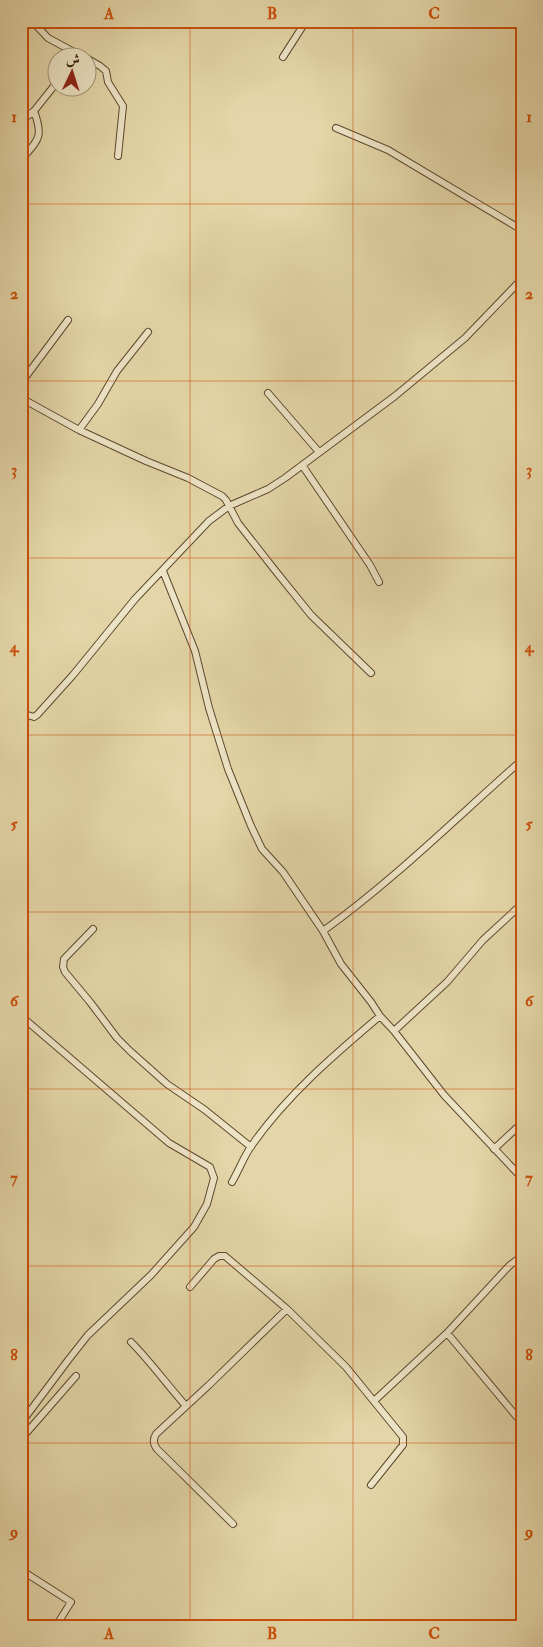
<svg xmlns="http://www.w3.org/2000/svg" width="543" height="1647" font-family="'IM FELL Double Pica',Amiri,serif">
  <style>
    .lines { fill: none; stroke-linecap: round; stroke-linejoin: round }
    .minor-casing { stroke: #5c492f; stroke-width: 8 }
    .minor { stroke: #ede4c6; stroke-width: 6 }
    .grid { fill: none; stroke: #cc500b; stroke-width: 1; stroke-opacity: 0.55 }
    .neatline { fill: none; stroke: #cc500b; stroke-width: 2 }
    .grid-label { font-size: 16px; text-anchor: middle; font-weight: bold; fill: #cc500b }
  </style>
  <rect width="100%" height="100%" fill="#e4d6a8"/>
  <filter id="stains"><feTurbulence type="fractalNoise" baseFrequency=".004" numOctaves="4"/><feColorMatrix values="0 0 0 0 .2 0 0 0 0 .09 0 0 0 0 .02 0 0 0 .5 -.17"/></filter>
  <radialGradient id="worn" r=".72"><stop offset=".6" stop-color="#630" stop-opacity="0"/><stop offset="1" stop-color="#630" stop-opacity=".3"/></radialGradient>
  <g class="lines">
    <defs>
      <path id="minor" d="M32,21L48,38L85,58
        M283,57L306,21
        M88,59L100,66L106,71L108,82L123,106L118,156
        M21,121L34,111L58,81
        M336,128L388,150L522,230
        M21,160C38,140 44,138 34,111
        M21,383L68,320
        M268,393L319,452
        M21,398L79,430L146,461L188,478L222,496L226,500L238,523L274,569L311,615L371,673
        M79,430L98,404L117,371L148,332
        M302,465L370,565L379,582
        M163,571L195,651L209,708L228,769L251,826L262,849L283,872L323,931L341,964L371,1002L380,1016L394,1031L444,1095L522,1178
        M21,713L34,717L37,715L73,675L135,599L209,521L229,506L268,489L285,478L395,396L465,338L518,283L522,277
        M93,929L64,959L63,967L65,972L90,1002L117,1038L130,1051L167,1084L205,1110L251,1147
        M323,931C394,880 456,818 522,760
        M21,1016L169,1143L210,1167L214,1178L207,1204L194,1227L151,1275L88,1335L69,1359L21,1423
        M394,1031L447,982L483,940L522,904
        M494,1149L522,1123
        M232,1182C239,1170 244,1156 252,1145C287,1095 334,1055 380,1016
        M190,1287L214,1259L219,1256H225L287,1309
        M447,1333L522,1423
        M131,1342C151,1362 167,1385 186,1406
        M374,1401L447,1333L509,1266L522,1256
        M21,1439L76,1376
        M233,1524L157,1449C153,1444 153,1439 156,1434L209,1385L287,1309L346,1367L403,1437V1445L371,1485
        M21,1570L71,1602L56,1626"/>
    </defs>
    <use href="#minor" class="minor-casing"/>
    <use href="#minor" class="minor"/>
  </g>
  <path class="grid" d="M190,21V1626M353,21V1626M21,204H522M21,381H522M21,558H522M21,735H522M21,912H522M21,1089H522M21,1266H522M21,1443H522"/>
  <rect width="543" height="1647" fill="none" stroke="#e4d6a8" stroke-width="55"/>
  <g transform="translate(72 72) rotate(4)"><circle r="24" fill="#ede4c6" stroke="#a1937a"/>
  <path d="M0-4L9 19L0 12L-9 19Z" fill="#8f2418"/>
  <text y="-8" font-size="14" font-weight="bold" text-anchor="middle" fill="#2e1a07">ش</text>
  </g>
  <rect x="28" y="28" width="488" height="1592" class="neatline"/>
  <g class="grid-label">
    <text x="109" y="19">A</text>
    <text x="272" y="19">B</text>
    <text x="434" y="19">C</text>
    <text x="14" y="122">1</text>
    <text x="529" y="122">1</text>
    <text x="14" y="299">2</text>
    <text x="529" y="299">2</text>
    <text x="14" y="475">3</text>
    <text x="529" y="475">3</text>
    <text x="14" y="652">4</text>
    <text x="529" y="652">4</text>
    <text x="14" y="829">5</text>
    <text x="529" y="829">5</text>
    <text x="14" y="1006">6</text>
    <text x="529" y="1006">6</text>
    <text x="14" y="1183">7</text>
    <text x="529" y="1183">7</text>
    <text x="14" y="1360">8</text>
    <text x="529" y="1360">8</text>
    <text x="14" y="1537">9</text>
    <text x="529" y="1537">9</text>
    <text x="109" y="1639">A</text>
    <text x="272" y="1639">B</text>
    <text x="434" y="1639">C</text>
  </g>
  <rect width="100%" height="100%" filter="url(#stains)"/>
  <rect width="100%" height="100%" fill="url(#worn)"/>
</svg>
